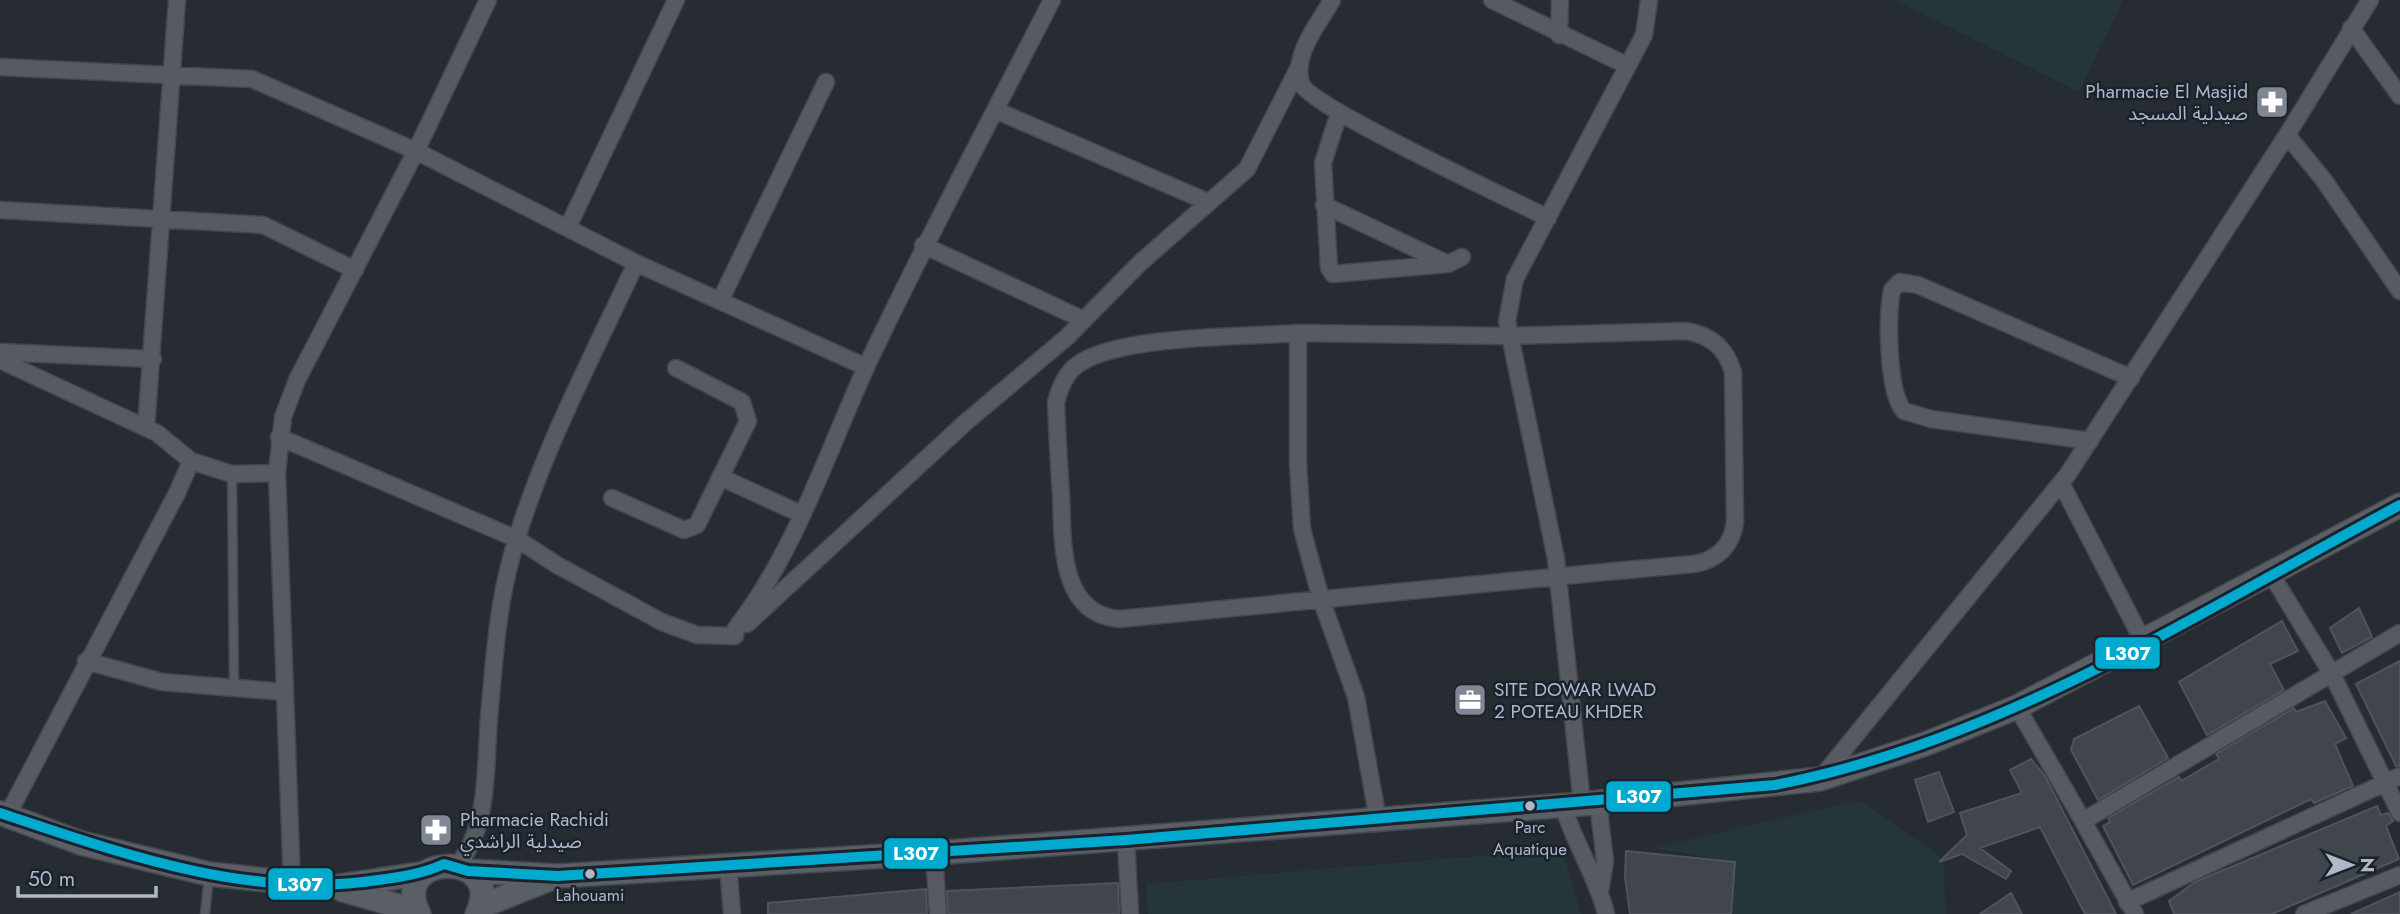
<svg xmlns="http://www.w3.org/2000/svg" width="2400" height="914" font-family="Jost,'Noto Sans Arabic',sans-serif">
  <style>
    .green { fill: #243639 }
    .building { fill: #41454c; stroke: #4f535b; stroke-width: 2 }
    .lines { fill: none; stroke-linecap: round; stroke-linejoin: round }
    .lane-casing { stroke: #43474d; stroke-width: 11 }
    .street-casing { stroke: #43474d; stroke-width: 19 }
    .secondary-casing { stroke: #43474d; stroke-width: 26 }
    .lane { stroke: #575a61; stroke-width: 8 }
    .street { stroke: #575a61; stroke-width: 16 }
    .secondary { stroke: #5a5f66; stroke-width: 23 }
    .bus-1-casing { stroke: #1a222e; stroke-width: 16 }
    .bus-1 { stroke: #00a9ce; stroke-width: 10 }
    .bus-dot { fill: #b0b8c5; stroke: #1a222e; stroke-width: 2.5 }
    .labels { text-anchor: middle; stroke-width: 5; stroke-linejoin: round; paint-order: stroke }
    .bus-label { font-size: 17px; fill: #b0b8c5; stroke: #1a222e }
    .poi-label { font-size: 19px; fill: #b0b8c5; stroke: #1a222e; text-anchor: start }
    .line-badge { stroke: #1a222e; stroke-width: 2.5 }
    .badge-label { font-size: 19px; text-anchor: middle; font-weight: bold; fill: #fff }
  </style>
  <rect width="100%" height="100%" fill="#272c33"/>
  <path class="green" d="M1894,0H2123L2079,92Z
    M1859,800L1943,858L1946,914H1731L1734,862L1654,848Z
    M1562,849L1581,914H1148L1146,884Z"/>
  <path class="building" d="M2359,608L2372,637L2342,653L2330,628Z
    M2282,621L2298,651L2270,664L2284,690L2207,735L2179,682Z
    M2400,661V766H2396L2356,684Z
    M2325,701L2346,738L2335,744L2353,786L2314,803L2311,799L2133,885L2103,826L2110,822L2108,818L2179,777L2181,781L2219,759L2216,754L2294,708L2296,712Z
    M2139,706L2168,758L2098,800L2071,750L2074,739Z
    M2031,759L2045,776L2116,914H2085L2040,827L1980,848L2011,871L2006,879L1962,854L1939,862L1967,835L1960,813L2022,793L2010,770Z
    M1939,772L1954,812L1928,822L1915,780Z
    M2377,806L2381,815L2388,813L2393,821L2386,826L2399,859L2272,914H2174L2169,901L2195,882Z
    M1626,851L1735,862L1731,914H1630L1625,877Z
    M1118,883L1119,914H948L947,891Z
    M926,889L927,914H768V903Z
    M2400,892V914H2351Z
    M2011,893L2022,914H1980Z"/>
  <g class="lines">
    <defs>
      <path id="lane" d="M232,474L234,688
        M205,914L209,877"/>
      <path id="street" d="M1332,0C1319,23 1292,55 1301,83C1310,107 1513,200 1548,218
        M1492,0L1626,65
        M2351,28L2400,96
        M1559,35L1560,0
        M0,67L252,79L416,151L636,263L866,367
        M995,110L1208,202
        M1339,113L1323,163L1329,268L1333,274L1448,264L1462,257
        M2287,135L2323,179L2400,291
        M1324,205L1446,263
        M0,210L263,225L355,270
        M568,227L676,0
        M923,245L1084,320
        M720,301L826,82
        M1298,333C1244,337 1117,335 1077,365C1065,374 1060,388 1056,402C1057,433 1059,464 1061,495C1063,539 1058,614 1119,619C1310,600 1502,581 1694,564C1717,560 1732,546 1735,522L1733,372C1726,348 1711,335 1686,331L1509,336L1298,333V463L1302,529L1321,599L1356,697L1378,820
        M0,352L153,359
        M0,360L157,433L191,461L177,493L7,816
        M146,428L177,0
        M279,437L517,539L557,565L662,622L697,635L735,636L736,628C796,551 827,452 868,363C926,240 990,121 1052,0
        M2090,441L1931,419L1904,411C1887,392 1887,316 1892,290L1900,282L1918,285L2131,378
        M191,461L232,474L277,473
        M720,477L801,514
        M2061,483L2144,643
        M612,498L684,530L697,525L748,421L742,402L676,368
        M2271,574L2332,674L2400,813
        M747,624L966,422L1067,337L1140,263L1247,169L1300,65
        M86,661L162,682L285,692
        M2017,707L2083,821L2400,633
        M1820,779L2068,474L2287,135L2370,0
        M1598,802L1605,861L1600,891
        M1582,804L1556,559L1507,321L1515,279L1644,35L1649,0
        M1563,805C1574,844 1597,876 1606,914
        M2083,821L2135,914
        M1126,840L1130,914
        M934,853L938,914
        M728,865L732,914
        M457,866C490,826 485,766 489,718C494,663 497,608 512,555C540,454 592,358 636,263
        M292,884L277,473L283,417L297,380L416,151L488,0
        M2127,902L2400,776
        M2304,914L2400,875"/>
      <path id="secondary" d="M0,813L81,843L209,874L333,887L425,873
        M468,871L558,876L934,853L1582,804L1820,779L1928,743L2017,707L2400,505
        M343,890L416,911
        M480,907L552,878
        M419,914C387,851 508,850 477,914"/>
    </defs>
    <use href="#lane" class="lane-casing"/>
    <use href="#street" class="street-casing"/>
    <use href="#secondary" class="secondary-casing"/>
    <use href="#lane" class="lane"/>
    <use href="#street" class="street"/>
    <use href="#secondary" class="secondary"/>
    <defs>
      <path id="bus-1" d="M0,813C120,853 249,900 378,880C401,877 422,874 444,864L468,871L558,876L1126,840L1775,785C2002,741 2199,612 2400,505"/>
    </defs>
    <use href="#bus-1" class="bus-1-casing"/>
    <use href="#bus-1" class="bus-1"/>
  </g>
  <defs>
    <symbol id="pharmacy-square" viewBox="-11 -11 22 22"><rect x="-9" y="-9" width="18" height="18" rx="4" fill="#808792" stroke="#1a222e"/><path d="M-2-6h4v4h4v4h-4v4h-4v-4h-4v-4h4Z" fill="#fff"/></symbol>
    <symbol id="office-square" viewBox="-11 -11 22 22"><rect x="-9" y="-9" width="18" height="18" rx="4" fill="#808792" stroke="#1a222e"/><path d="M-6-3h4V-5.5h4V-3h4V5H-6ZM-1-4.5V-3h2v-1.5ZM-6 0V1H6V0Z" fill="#fff"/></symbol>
  </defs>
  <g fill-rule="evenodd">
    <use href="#pharmacy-square" x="2253" y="83" width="38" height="38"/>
    <use href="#office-square" x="1451" y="681" width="38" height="38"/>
    <use href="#pharmacy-square" x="417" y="811" width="38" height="38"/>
  </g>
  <g class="bus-dot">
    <circle cx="1530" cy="806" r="6"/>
    <circle cx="590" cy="874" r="6"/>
  </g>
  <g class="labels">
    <g class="bus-label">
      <text x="1530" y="833">Parc<tspan x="1530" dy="22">Aquatique</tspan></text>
      <text x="590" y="901">Lahouami</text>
    </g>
    <g class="poi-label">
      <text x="2248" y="98" text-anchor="end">Pharmacie El Masjid<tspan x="2248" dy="22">صيدلية المسجد</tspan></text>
      <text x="1494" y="696">SITE DOWAR LWAD<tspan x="1494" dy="22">2 POTEAU KHDER</tspan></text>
      <text x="460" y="826">Pharmacie Rachidi<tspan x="460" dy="22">صيدلية الراشدي</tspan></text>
    </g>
  </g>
  <g class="line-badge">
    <rect x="2094" y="636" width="67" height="34" rx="7" fill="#00a9ce"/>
    <rect x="1605" y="780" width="67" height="33" rx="7" fill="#00a9ce"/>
    <rect x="883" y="837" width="66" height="33" rx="7" fill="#00a9ce"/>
    <rect x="267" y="867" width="67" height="34" rx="7" fill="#00a9ce"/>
  </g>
  <g class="badge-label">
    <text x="2128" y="660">L307</text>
    <text x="1639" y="803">L307</text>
    <text x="916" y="860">L307</text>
    <text x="300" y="891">L307</text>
  </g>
  <g transform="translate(2351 865) rotate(90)" stroke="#1a222e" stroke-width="5" paint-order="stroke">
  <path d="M0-5L12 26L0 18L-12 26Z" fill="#b0b8c5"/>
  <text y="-10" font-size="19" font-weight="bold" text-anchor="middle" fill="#b0b8c5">N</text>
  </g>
  <path d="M18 886v10h138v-10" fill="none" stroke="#b0b8c5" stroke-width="3.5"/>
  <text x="28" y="886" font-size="21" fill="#b0b8c5" stroke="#1a222e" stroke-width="5" paint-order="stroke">50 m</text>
</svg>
